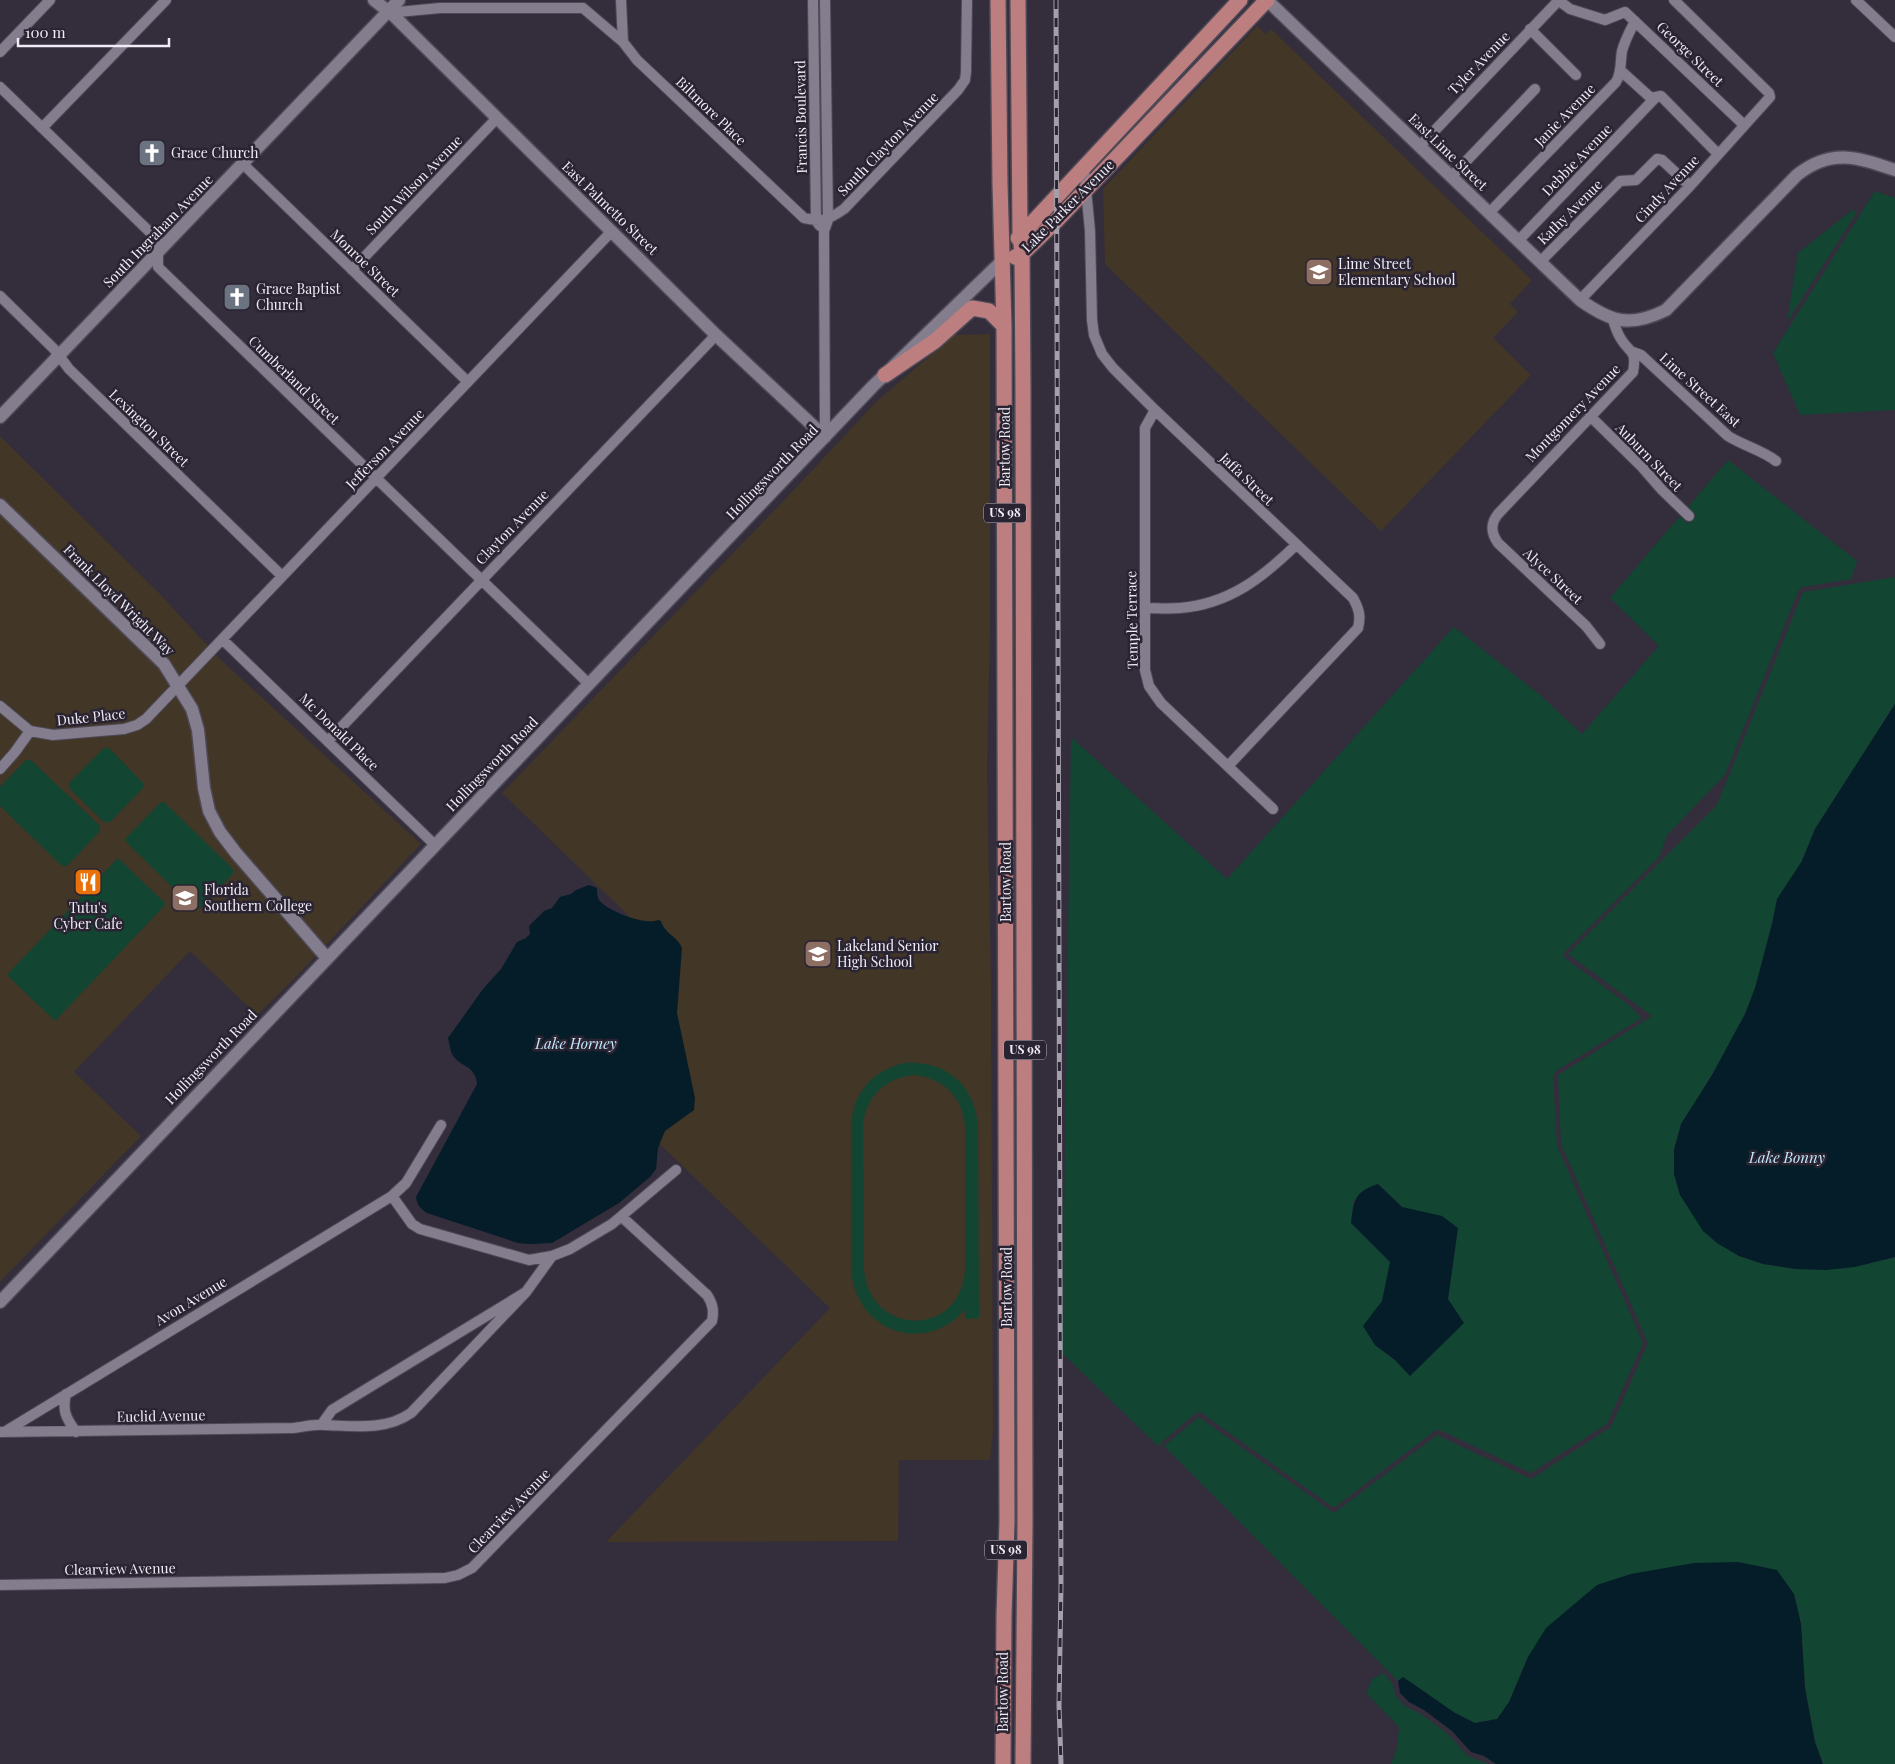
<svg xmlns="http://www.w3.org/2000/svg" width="1895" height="1764" font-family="'Playfair Display',serif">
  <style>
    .education { fill: #423627 }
    .green { fill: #124532; fill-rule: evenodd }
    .water { fill: #051d28 }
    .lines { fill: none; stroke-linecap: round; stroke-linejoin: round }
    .minor-casing { stroke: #4e4956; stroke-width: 12 }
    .tertiary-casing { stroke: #4e4956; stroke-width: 15 }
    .primary-casing { stroke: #4e4956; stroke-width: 18 }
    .minor { stroke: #847d8e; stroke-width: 10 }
    .tertiary { stroke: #847d8e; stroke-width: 12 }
    .primary { stroke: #bc7e7f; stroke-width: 15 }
    .rail-casing { stroke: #a49fab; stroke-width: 5 }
    .rail { stroke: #2a2432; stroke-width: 3; stroke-dasharray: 9; stroke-linecap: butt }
    .labels { text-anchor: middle; stroke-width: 5; stroke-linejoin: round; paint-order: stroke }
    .shield { fill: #2a2432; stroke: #b5b0bb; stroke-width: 1 }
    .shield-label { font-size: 12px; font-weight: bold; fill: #f0ecf6 }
    .street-label { font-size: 14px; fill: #f0ecf6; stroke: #2a2432 }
    .poi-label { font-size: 14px; fill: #f0ecf6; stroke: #2a2432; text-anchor: start }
    .water-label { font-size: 15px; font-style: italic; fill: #c2e8fd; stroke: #2a2432 }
  </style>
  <rect width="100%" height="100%" fill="#342d3c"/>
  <path class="education" d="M1257,26L1266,34L1271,29L1532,280L1510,304L1518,312L1493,338L1531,375L1381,531L1105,264L1103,189Z
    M990,334V632L987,768L991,983L993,1431L990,1460H899L898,1541L606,1542L830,1308L643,1128L638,925L502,793L791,493L876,402L954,335Z
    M0,436L158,592L220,659L421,844L295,978L257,1015L190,951L74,1072L141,1136L0,1282Z"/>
  <path class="green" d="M1875,191L1895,198V410L1800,415L1773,353Z
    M1852,210L1857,212L1787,322L1798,253Z
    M1728,460L1857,561L1851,579L1803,587L1799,589L1725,775L1667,835L1659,857L1563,954L1565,958L1629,1005L1642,1018L1556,1071L1553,1076L1557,1146L1643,1343L1607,1424L1531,1473L1440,1430H1436L1334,1508L1200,1412L1196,1413L1161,1443L1159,1447L1062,1353L1071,737L1227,879L1454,627L1539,694L1582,734L1659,646L1610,598L1680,516L1688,524L1696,516L1688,507ZM1378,1184L1402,1207L1458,1228L1448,1300L1457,1313L1410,1376L1395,1360L1375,1345L1390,1262L1351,1223L1354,1200Z
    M1895,577V704L1815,829L1802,861L1777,899L1772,924L1755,988L1745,1014L1712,1075L1681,1124L1674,1150V1174L1680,1195L1717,1243L1739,1256L1763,1264L1796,1269L1889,1259L1895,1257V1764H1823L1815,1742L1805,1688L1801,1624L1794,1595L1776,1570L1528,1657L1509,1702L1497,1719L1475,1723L1455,1713L1403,1677L1398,1681L1164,1446L1199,1417L1334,1513L1437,1435L1531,1479L1611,1427L1648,1343L1561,1144L1558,1075L1652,1016L1568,954L1717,805L1803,592Z
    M104,748H109L143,783L144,787L110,822H104L69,788V783Z
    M26,760H31L100,826V831L67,866H62L0,806V787Z
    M164,802L233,869V874L200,908L195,909L126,842V838L160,803Z
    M118,858L166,904L55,1021L7,975Z
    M904,1063C946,1060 975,1085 978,1126L979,1318L966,1319L965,1310C923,1356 856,1331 851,1270V1126C853,1093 872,1071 904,1063ZM914,1075C943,1078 963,1097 965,1126V1270C961,1338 870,1337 864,1270L863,1126C865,1097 885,1078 914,1075Z
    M1383,1673L1393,1684L1395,1695L1405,1706L1421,1714L1448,1734L1468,1756L1488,1764H1391L1397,1749L1399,1727L1366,1693L1372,1679Z"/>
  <path class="water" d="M1895,704V1257L1855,1267L1826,1270L1796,1269L1763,1264L1739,1256L1717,1243L1703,1231L1680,1195L1674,1174V1150L1681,1124L1712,1075L1745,1014L1755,988L1772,924L1777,899L1802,861L1815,829Z
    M589,885L597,888C597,893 597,896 599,900C607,911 646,926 658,920L661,921C664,933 678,937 682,948L677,1013L695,1098L694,1110L665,1131L658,1148L656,1169L650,1177L619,1203L552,1243L529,1244L518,1243L427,1213C420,1208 417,1205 416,1197L477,1084C476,1065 459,1067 452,1054C450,1049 449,1042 448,1038L483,989L501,969L517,942L526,938L530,934L529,926L544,911L552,908L560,897L571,894L576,890Z
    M1378,1184L1402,1207L1442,1216L1458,1228L1448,1299L1464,1323L1410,1376L1395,1360L1375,1345L1363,1326L1382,1301L1390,1262L1351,1223C1354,1200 1354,1192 1378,1184Z
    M1738,1562L1777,1570L1794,1594L1801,1624L1805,1688L1815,1742L1823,1764H1496L1484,1756L1471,1752L1452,1731L1424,1710L1409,1702L1400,1693L1398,1681L1403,1677L1455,1713L1475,1723L1497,1719L1509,1702L1528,1657L1546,1628L1597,1585L1631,1574L1694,1563Z"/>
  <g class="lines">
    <defs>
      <path id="minor" d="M621,0L623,42
        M813,0L816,221L820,226
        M825,0L828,220L824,231L825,437
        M1558,0L1570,9L1605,20L1625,12L1744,125
        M1856,0L1895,37
        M387,13L440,8H583L623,42L637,60L804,218C824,222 828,220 844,209L958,90L965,80L966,72L967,0
        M1530,29L1576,75
        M0,52L50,0
        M1620,70L1651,98L1661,96L1718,154
        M0,87L158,240V267L589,684
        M42,128L166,0
        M1420,146L1559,0
        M243,164L468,382
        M1084,168L1090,231L1092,320L1094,335L1102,354L1113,368L1155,410L1353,598C1359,609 1361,616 1358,628L1228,766
        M1451,177L1535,89
        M1489,213L1616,82C1622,72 1620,62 1622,51C1625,40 1630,31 1635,21
        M1518,241L1656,97
        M1540,262L1620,181L1636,180L1657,159L1662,160L1690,186
        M352,270L496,119
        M0,296L54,349L69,369L282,576
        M1580,300L1690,186L1770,97L1769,93L1674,0
        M1633,352L1641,355L1728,436C1744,446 1762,450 1776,461
        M1155,410L1145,428V670L1149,686L1161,703L1273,809
        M1590,416L1642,467L1662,490L1689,516
        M1145,608C1157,608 1168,609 1180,608C1229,604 1262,578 1296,545
        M223,640L435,845
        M1600,644L1586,626L1498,543C1491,533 1490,524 1498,514L1633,372C1637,349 1630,354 1621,339C1617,333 1615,326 1613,320
        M0,706L30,731L53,735L124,729L137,725L146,719L612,231
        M329,740L716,335
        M0,769L15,752L30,731
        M441,1125L406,1183L392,1196L412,1224L420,1229L529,1260L552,1256L570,1249L612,1224L676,1170
        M66,1394C62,1411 66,1418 76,1432
        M322,1424L332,1410L526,1292L552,1256
        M6,1431L392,1196
        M0,1432L293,1428C303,1427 314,1424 324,1425C354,1426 385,1431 411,1413L526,1292
        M0,1585L445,1578L458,1575L472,1568L712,1321C714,1311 713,1304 707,1295L622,1217"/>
      <path id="tertiary" d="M374,0L393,15L716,335L825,437
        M1267,0L1580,300C1611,322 1630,328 1666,310L1797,175C1831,148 1857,157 1895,170
        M0,417L399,0
        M0,505L164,664L192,709L198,730L204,788L209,811L220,832L236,853L327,958
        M0,1302L873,386L1003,260"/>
      <path id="primary" d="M998,0L1000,184L1004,326L1007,1522L1004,1616L1003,1764
        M1018,0L1020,234L1022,254L1023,387L1025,1521L1023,1764
        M1018,238L1240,0
        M1015,257L1022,254L1057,220L1267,0
        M885,375L935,341L972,308L989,311L1004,326"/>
    </defs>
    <use href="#minor" class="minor-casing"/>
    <use href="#tertiary" class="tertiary-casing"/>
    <use href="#primary" class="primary-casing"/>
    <use href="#minor" class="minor"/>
    <use href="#tertiary" class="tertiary"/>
    <use href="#primary" class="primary"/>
    <defs>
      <path id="rail" d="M1056,0L1061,1585L1059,1705L1061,1764"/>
    </defs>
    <use href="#rail" class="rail-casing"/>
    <use href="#rail" class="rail"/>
  </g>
  <defs>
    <symbol id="church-square" viewBox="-11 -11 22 22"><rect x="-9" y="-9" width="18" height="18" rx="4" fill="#6b7280" stroke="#2a2432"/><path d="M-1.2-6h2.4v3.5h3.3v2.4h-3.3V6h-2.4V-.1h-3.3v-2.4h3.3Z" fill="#fff"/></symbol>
    <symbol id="school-square" viewBox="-11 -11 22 22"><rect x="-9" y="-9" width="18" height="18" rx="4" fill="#8d6e63" stroke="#2a2432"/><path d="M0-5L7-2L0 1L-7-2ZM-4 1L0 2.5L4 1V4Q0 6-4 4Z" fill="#fff"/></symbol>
    <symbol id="restaurant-square" viewBox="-11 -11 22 22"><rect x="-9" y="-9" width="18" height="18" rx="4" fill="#e8710a" stroke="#2a2432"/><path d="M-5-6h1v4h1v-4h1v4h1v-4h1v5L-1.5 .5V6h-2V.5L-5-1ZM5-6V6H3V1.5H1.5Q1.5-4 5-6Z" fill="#fff"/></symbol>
    <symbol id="university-square" viewBox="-11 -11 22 22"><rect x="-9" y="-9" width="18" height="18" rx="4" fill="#8d6e63" stroke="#2a2432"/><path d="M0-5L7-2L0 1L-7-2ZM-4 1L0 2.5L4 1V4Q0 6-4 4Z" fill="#fff"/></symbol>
  </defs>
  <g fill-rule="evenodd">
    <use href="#church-square" x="136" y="137" width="32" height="32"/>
    <use href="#school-square" x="1303" y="256" width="32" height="32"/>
    <use href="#church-square" x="221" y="281" width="32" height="32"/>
    <use href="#restaurant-square" x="72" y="866" width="32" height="32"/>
    <use href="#university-square" x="169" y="882" width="32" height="32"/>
    <use href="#school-square" x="802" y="938" width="32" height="32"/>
  </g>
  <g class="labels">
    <g class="shield">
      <rect x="984" y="503.5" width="42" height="19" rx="4"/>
      <rect x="1004" y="1040.5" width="42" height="19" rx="4"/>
      <rect x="985" y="1540.5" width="42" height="19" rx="4"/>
    </g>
    <g class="shield-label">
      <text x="1005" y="517">US 98</text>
      <text x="1025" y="1054">US 98</text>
      <text x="1006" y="1554">US 98</text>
    </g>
    <g class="street-label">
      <text transform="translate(1690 54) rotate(44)" y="5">George Street</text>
      <text transform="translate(1479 63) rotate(-46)" y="5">Tyler Avenue</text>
      <text transform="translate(711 111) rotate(44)" y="5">Biltmore Place</text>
      <text transform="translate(1565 115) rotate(-46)" y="5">Janie Avenue</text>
      <text transform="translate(801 117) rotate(-91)" y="5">Francis Boulevard</text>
      <text transform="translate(888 144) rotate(-46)" y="5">South Clayton Avenue</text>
      <text transform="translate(1448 152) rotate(44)" y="5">East Lime Street</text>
      <text transform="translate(1577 160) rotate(-46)" y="5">Debbie Avenue</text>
      <text transform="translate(414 185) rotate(-46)" y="5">South Wilson Avenue</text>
      <text transform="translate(1667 189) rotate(-47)" y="5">Cindy Avenue</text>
      <text transform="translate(1068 206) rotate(-45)" y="5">Lake Parker Avenue</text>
      <text transform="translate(610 208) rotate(44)" y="5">East Palmetto Street</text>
      <text transform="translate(1570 212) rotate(-45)" y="5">Kathy Avenue</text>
      <text transform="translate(158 231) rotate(-46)" y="5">South Ingraham Avenue</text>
      <text transform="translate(365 263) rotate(44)" y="5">Monroe Street</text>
      <text transform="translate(294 380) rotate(44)" y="5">Cumberland Street</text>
      <text transform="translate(1700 390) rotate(42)" y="5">Lime Street East</text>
      <text transform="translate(1573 413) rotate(-46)" y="5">Montgomery Avenue</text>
      <text transform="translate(149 428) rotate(44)" y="5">Lexington Street</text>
      <text transform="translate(1005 447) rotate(-90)" y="5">Bartow Road</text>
      <text transform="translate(385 449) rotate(-46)" y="5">Jefferson Avenue</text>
      <text transform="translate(1649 457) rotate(46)" y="5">Auburn Street</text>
      <text transform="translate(772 472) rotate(-46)" y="5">Hollingsworth Road</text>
      <text transform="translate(1247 479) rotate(44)" y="5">Jaffa Street</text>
      <text transform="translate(512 527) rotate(-46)" y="5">Clayton Avenue</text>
      <text transform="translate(1553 576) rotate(43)" y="5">Alyce Street</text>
      <text transform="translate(119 600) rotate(45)" y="5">Frank Lloyd Wright Way</text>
      <text transform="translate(1132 620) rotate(-91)" y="5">Temple Terrace</text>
      <text transform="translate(91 717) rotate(-6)" y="5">Duke Place</text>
      <text transform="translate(339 732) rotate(44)" y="5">Mc Donald Place</text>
      <text transform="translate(492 764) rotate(-46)" y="5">Hollingsworth Road</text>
      <text transform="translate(1006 882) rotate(-90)" y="5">Bartow Road</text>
      <text transform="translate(211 1057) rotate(-46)" y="5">Hollingsworth Road</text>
      <text transform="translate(1007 1287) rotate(-90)" y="5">Bartow Road</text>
      <text transform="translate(191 1301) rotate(-31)" y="5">Avon Avenue</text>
      <text transform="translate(161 1416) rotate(-1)" y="5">Euclid Avenue</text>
      <text transform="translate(509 1511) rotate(-46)" y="5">Clearview Avenue</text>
      <text transform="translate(120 1569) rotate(-1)" y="5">Clearview Avenue</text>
      <text transform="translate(1003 1692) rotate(-90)" y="5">Bartow Road</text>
    </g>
    <g class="poi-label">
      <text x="171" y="158">Grace Church</text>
      <text x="1338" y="269">Lime Street<tspan x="1338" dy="16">Elementary School</tspan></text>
      <text x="256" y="294">Grace Baptist<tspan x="256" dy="16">Church</tspan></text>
      <text x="204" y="895">Florida<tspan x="204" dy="16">Southern College</tspan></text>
      <text x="88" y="913" text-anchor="middle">Tutu's<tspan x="88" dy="16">Cyber Cafe</tspan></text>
      <text x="837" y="951">Lakeland Senior<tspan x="837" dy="16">High School</tspan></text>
    </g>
    <g class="water-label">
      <text x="576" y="1049">Lake Horney</text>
      <text x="1787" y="1163">Lake Bonny</text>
    </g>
  </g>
  <path d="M18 38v8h151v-8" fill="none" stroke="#f0ecf6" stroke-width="2.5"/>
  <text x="25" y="38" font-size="15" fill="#f0ecf6" stroke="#2a2432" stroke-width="4" paint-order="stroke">100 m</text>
</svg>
